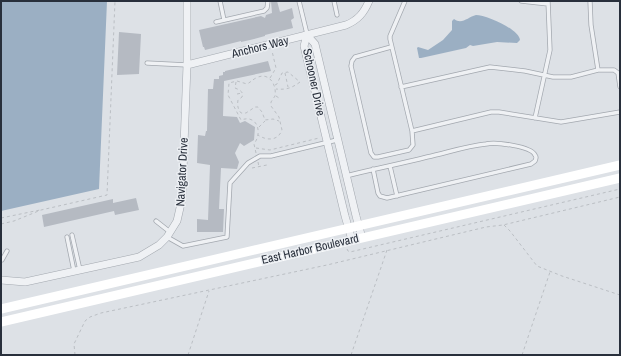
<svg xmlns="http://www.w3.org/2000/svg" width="621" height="356" font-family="'Archivo Narrow',sans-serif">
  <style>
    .water { fill: #9bafc3 }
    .building { fill: #b5bac2 }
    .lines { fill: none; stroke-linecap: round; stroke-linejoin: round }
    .lane-casing { stroke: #a3a8af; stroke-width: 5 }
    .street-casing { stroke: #a3a8af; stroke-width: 8 }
    .path { stroke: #bbbfc4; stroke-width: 1; stroke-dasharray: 3 3; stroke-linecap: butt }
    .lane { stroke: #eff1f4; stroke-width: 3.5 }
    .street { stroke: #eff1f4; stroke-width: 7 }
    .secondary { stroke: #fff; stroke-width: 9 }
    .labels { text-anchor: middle; stroke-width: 3; stroke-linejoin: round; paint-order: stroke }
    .street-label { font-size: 12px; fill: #282f3b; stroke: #eceff3 }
  </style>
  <rect width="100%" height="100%" fill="#dde1e6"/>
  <path class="water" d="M1,1H107L99,189L1,211Z
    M476,15C486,15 519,29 520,40L517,43L497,42L473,46L470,45L466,48L421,58H419L417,48L418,47L428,50L443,40L452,30V21L454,19C462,25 468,17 476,15Z"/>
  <path class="building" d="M271,1H277L280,12L292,8L294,18L291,20L293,28L265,35V36L250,40L241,42V41L205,50L204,47H203L199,30L261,16L265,18L266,15L272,13Z
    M119,32L141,34L139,74L117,75Z
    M268,61L271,71L224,81L223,116L237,117L240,123L245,121L255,127L254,140L244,146L240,143L235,153L239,162L237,169L221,168L219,209H224L223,232H197V219L208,220L210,165L197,163L198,135L205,136L206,131H207L208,89H213L214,79H219V76L223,75V72H225V71Z
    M136,198L139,210L115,215L114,211L44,227L42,215L113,199V203Z"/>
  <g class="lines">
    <defs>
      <path id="lane" d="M220,1L224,20
        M299,1L307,34
        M334,1L337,15
        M521,1L548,4
        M590,1L591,25L598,70
        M216,22L264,11L267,8L268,1
        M391,47L355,57L352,61L351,66L371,153L374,157H378L409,150L413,145L412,131L390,39V36L405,1
        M147,63L187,65
        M618,73L620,87
        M401,87L490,67L525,71L553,77H571L598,70H614L618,73H620
        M535,118L550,50L548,1
        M412,131L491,112H499L561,122L620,112
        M390,166L397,196
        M346,176C373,169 400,164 427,157C446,153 466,146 486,144C496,142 531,146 535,155C537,157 536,158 535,161L531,164L387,198L380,196L378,193L373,169
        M156,221L170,232
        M72,235L80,270
        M67,237L74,271
        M167,237L183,246L227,237L230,183L248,163L260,156H271L337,140
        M2,260L7,251"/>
      <path id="street" d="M307,35L304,46L345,216L352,240
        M307,35L315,44L356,216L362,238
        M187,65L346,25C358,20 364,13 369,1
        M1,280L25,282L139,257L159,245L167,237L177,221L182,199L187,65V1"/>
    </defs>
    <use href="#lane" class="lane-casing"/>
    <use href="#street" class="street-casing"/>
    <path class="path" d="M285,73L288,87
      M270,78L276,68L272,51
      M236,82L235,88C240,90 244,92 242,97L238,100C237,106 238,109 241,113H246L255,107H258L262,112L265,120L273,119L279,121
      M275,85L277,84L282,73L288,72L300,82C292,88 286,90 276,89
      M237,94L242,93
      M276,96L279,98
      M259,127L265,121
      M256,148L270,150L319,138
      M256,153L254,144C263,132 257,114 241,120L228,95L229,83L237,81L247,84C251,82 252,80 256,78C269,71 277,85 275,96L271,102V106L279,117L282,130C278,141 267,141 258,135
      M258,162L259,167
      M252,168L267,165
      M1,218L40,210
      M1,224L14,221L41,210L107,195L115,1
      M504,225L510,231L537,266L562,276L620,295
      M347,249L348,251L350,252L620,189
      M75,355L74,344L85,321L90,317L101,313L327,265L486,227L503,225L620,197
      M188,355L209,291
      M351,355L387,250
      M522,355L550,272"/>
    <use href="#lane" class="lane"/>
    <use href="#street" class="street"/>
    <path class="secondary" d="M1,309L620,165
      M1,322L620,178"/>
  </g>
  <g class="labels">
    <g class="street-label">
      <text transform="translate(260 47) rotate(-14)" y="4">Anchors Way</text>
      <text transform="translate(314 82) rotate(78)" y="4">Schooner Drive</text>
      <text transform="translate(182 172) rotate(-87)" y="4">Navigator Drive</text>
      <text transform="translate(310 249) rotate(-13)" y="4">East Harbor Boulevard</text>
    </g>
  </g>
  <rect width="621" height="356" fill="none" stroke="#282f3b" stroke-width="4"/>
</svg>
